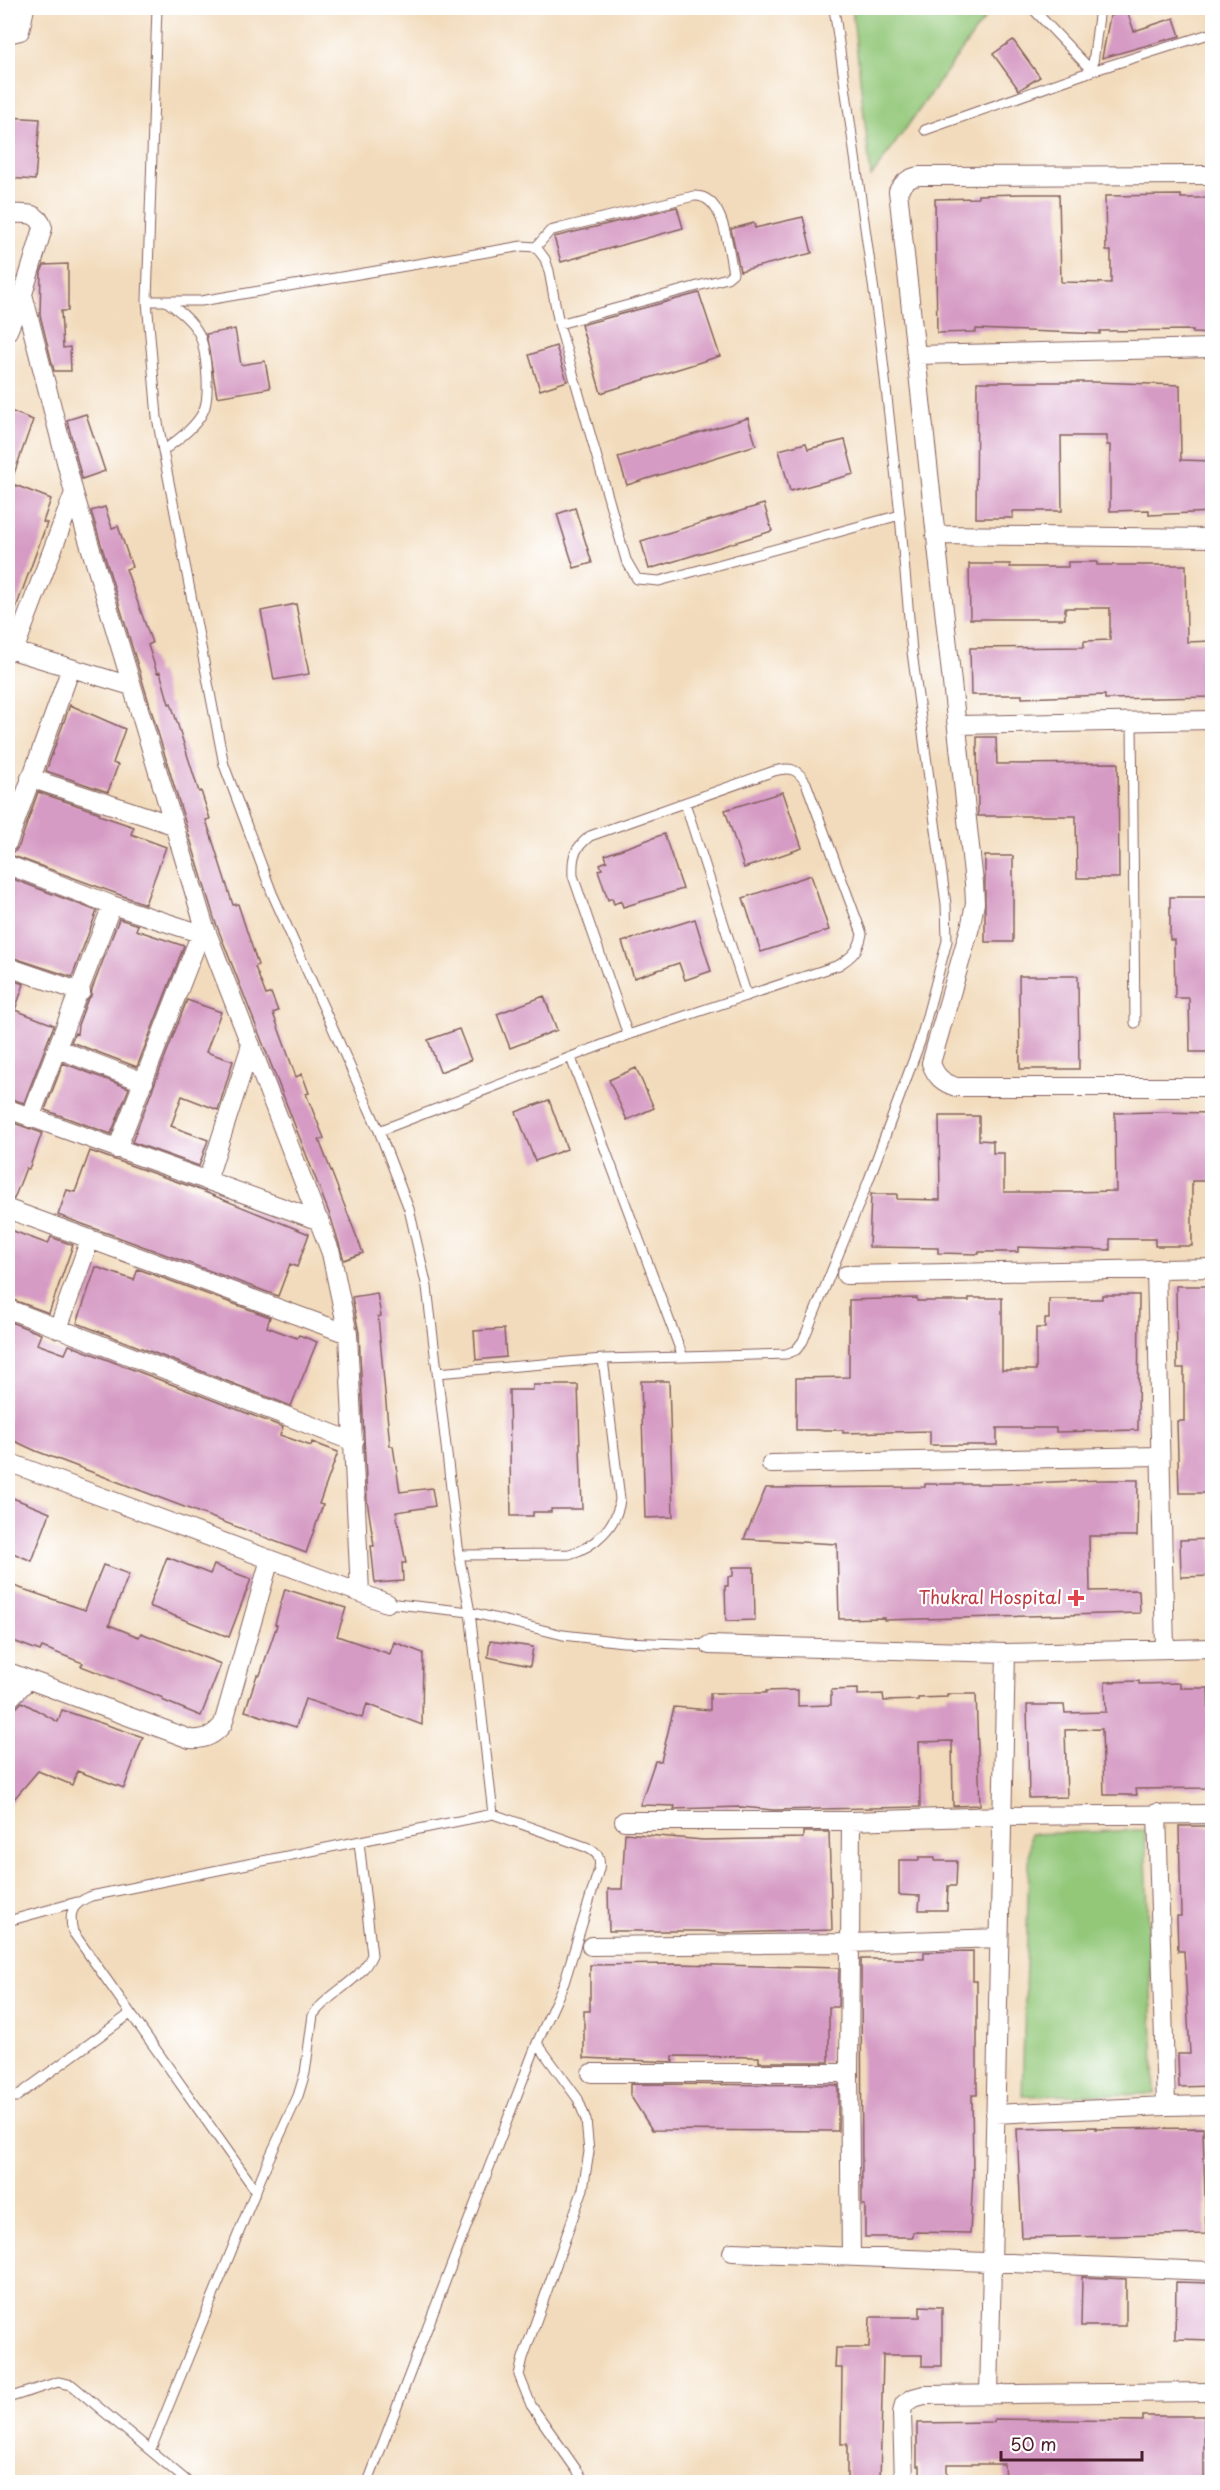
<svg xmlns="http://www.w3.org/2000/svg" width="1220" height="2490" font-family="'Playpen Sans',sans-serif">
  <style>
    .green { fill: #93c879; stroke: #6e7452; stroke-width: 1.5 }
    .building { fill: #d69bc4 }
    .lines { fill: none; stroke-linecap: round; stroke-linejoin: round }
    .lane-casing { stroke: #85615e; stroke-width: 11 }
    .street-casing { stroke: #85615e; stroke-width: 20 }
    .lane { stroke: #fff; stroke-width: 9 }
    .street { stroke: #fff; stroke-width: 18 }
    .health-dot { fill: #e0444e; stroke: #fff; stroke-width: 2 }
    .labels { text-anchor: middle; stroke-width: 4.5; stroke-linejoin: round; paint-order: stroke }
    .health-label { font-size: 18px; fill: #be3a42; stroke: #fff; text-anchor: end }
  </style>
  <rect width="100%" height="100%" fill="#fff"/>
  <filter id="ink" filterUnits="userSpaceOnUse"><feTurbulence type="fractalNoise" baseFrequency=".0167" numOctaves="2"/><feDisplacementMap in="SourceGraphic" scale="12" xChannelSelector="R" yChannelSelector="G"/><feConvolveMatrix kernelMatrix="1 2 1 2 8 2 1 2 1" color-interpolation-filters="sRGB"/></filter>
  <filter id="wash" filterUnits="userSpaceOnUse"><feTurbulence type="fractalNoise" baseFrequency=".008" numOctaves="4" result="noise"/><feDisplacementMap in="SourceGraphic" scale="24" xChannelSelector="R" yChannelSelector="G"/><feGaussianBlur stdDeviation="1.35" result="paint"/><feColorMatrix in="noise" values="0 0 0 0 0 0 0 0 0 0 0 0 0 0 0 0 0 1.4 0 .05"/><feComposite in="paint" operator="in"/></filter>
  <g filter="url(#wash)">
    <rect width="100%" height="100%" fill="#f2dbbc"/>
    <path class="green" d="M852,8H992L871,177Z
      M1145,1830L1155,2094L1022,2096L1030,1834Z"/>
    <g id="blocks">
      <path class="building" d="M1127,11L1134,31L1174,18L1180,36L1102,58L1110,16Z
        M1013,40L1040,77L1019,90L993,54Z
        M8,117L40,119L35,180L8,178Z
        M1023,194H1059L1061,282L1111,283V251H1106L1105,196L1181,195V198H1212V334L1193,333V330L1100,331V334L976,329V332L937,333L935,199L978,198V195Z
        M677,207L683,228L561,262L554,237Z
        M803,217L812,253L740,271L731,229L754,223L755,228Z
        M68,264V311H61L63,348L70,347L71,371H54L40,315L41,272L44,265Z
        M699,293L720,356L601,393L581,325Z
        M235,329L241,365L265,361L270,388L217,397L206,334Z
        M556,346L567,381L540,390L529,355Z
        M977,382H1094L1180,385L1181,460L1212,461V512L1149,515V510L1110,511V445H1107V436H1061L1062,511H1013V518H976Z
        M8,410L33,420L9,488L8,487Z
        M86,414L105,471L82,479L67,420Z
        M748,418L756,445L627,485L618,457Z
        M845,440L854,474L790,491L779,450L806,443L808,449Z
        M15,485L51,499L43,522L47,523L9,627L8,506Z
        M764,504L772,531L649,569L641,541Z
        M105,507L112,528L118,526L132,567L126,569L152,643L148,645L157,673L160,672L169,704L171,703L199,792L201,791L210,819L206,820L233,905L238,904L258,965L255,967L266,995L271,993L278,1011L273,1013L296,1077L302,1074L309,1093L306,1094L324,1138L319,1140L363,1253L344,1260L331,1218L215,921L91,511Z
        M575,508L592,563L574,568L557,514Z
        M1068,562H1097V565H1186L1187,642L1212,641V697L1105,699V695L1022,698V695H971L970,648L1084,647V641L1110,640V608H1065V619H970L969,564H1010V567H1068Z
        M296,604L309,674L274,680L261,611Z
        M70,705L125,729L113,763L118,765L108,792L46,771Z
        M977,737H996L997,764L1118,763L1119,878H1077L1076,816H978Z
        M38,792L100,813L99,815L134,827L131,834L166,847L145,904L8,854L15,851L19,846Z
        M783,792L802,848L744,868L725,810Z
        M664,834L683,889L623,907L621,901L614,904L612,898L608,900L598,870L602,869L600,864L607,861L605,855Z
        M985,856H1013V942H985Z
        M811,875L829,930L761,952L743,898Z
        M8,877L97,911L72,977L8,956Z
        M1170,897H1212V1052H1190L1189,998H1175L1174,940H1170Z
        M119,919L138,925L136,930L184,946L137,1067L71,1042L75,1033L77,1034L78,1025L87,1001L91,996L92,989Z
        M695,919L711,971L685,980L679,963L634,978L622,942Z
        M1019,976H1078L1079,1069H1020Z
        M8,979L24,984L15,1010L54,1025L24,1103L8,1098Z
        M544,996L557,1030L510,1048L497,1014Z
        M187,1000L221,1012L206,1052L233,1061L218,1110L182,1096L171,1126L208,1140L199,1166L132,1142Z
        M459,1029L471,1060L440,1072L428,1040Z
        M63,1063L129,1088L111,1134L45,1110Z
        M636,1068L654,1108L627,1120L609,1080Z
        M549,1100L567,1149L535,1161L516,1112Z
        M1156,1112L1212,1113V1181H1192V1246H1155V1239H1110V1250L1018,1247V1252H979V1254L938,1253V1248L869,1247L871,1194H897V1199L940,1200L939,1116H979V1140L993,1141V1153H1004V1192H1070L1116,1191L1115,1113Z
        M8,1121L42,1133L29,1169L26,1168L14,1199L8,1198Z
        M90,1151L192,1187L309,1234L297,1267L290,1264L278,1296L58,1215L67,1190L75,1192Z
        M8,1229L48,1244L51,1237L73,1245L49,1313L8,1298Z
        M96,1267L134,1280L138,1269L270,1317L267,1327L297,1338L299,1335L317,1342L291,1406L77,1323Z
        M1176,1286H1212V1493H1179L1177,1421H1184V1368H1177Z
        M377,1293L381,1316L378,1317L390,1446H393L400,1492L432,1488L435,1506L396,1512L406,1563H402L403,1581L375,1583L371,1546H374L367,1500L359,1333L352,1297Z
        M1102,1295H1139L1138,1430L1056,1432V1428H997V1445H930V1431L843,1433V1430H796V1378L849,1377V1300L917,1298V1301H969V1298H1002V1370H1036V1328H1045V1319H1049V1299H1102Z
        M8,1321L41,1334L37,1344L65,1354L69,1345L283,1427L280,1435L311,1446L312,1442L338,1452L319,1504L323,1505L306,1553L36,1451L8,1438Z
        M504,1329L506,1357L476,1360L474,1331Z
        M641,1381H669L673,1517L645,1518Z
        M533,1385H578L582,1509H551V1512H533V1516H511L509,1390H533Z
        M1100,1480H1138L1137,1536H1089L1090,1591L1139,1590L1140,1613L884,1620V1618L839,1619L837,1544L744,1539L766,1488L925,1487V1484H1003Z
        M8,1496L50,1513L32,1561L8,1551Z
        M1212,1539V1576L1181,1577L1180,1540Z
        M167,1557L210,1574L214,1565L251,1579L229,1637L149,1606Z
        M103,1565L129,1574L109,1625L139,1637L141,1633L221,1664L201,1716L162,1700L163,1698L81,1666L83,1663L42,1647L40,1651L8,1639V1584L85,1610Z
        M733,1567H754L755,1620L726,1621L725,1586H728V1577L733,1576Z
        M285,1589L346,1608L337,1636L390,1654L394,1642L423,1653L422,1725L367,1704L362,1718L305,1699L296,1727L245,1711L257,1675H260L277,1625L275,1624Z
        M490,1641L533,1647L530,1666L488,1657Z
        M1139,1681V1684L1180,1683V1688H1208L1211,1788L1136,1789L1137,1795H1104L1102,1729L1065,1730L1067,1797L1029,1798L1027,1705H1064L1065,1713L1106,1712L1105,1682Z
        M858,1689V1695L883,1694L884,1701L918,1700V1698L947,1697V1694H976L980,1805L953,1806L952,1741L919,1742L920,1807L773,1810L741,1807L674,1809L675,1806L640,1805L655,1761H661L674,1707L710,1710V1693H766V1691L798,1690V1706L831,1705V1690Z
        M22,1702L58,1722L62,1710L143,1737L124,1788L77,1771L72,1785L38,1771L8,1806V1724L16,1708Z
        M1179,1826H1212V2086L1179,2087L1178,2054H1190L1184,1951H1178L1177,1916H1181Z
        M803,1832H829L832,1930L726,1933L704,1931H609L608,1889H622L625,1833L703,1840L803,1838Z
        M919,1857H935V1861H957L956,1886H948L947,1910H919L920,1896L899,1895V1860H919Z
        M973,1951V1981H977V2095H972L973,2175L970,2233L913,2232V2237H865V2205H862L861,1959H924V1952Z
        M676,1964L839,1968L838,2007H829V2062H759V2057L673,2056V2062L584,2058V2011H590V1965Z
        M630,2084L838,2085V2131L652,2130L630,2095Z
        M1096,2127V2129L1203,2128L1206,2234L1022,2238L1017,2129Z
        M1082,2277L1126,2279V2326H1081Z
        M1176,2282L1212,2283V2340L1175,2339Z
        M920,2306L942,2307V2366H922V2355H883L880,2482H847V2444H841L842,2368H835L836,2348H869L870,2317H920Z
        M1143,2416H1204V2482H1005L1004,2464H947V2482H920V2466H917V2423L994,2422V2419L1143,2421Z"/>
    </g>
  </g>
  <g filter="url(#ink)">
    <use href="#blocks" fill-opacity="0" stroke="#85615e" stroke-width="1.5"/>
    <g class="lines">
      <defs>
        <path id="lane" d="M157,8L147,301L157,417L163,451L224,765L272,893L379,1131L409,1209L427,1287L459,1555L470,1612L493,1814L586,1847C598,1853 601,1857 599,1869L564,1983L537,2043L368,2482
          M1032,8L1092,71
          M1092,71L1100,8
          M925,130L1092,71L1212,33
          M536,247L550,231L561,228L694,196C725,194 728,250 733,273L727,278L559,324
          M147,301H201L522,246L536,247L545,259L549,271L559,324L626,560L637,579L659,581L900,515
          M163,451C177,440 195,428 203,412C211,397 206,349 199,334C192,320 178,310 166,301
          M1132,721L1135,1023
          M685,803L747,996
          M379,1131L628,1035L839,965C853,956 859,950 862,934L806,783C797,768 790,767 774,771L590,836C574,849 572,856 573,876L628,1035
          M683,1357L786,1354L796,1350L803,1341L868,1182L920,1042L947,941L946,904L912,652L900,515L880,334L834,8
          M437,1373L603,1359L683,1357L571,1058
          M459,1555L569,1554C594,1548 618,1525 620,1499L603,1359
          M387,1603L470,1612L563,1635L623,1642L709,1645
          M8,1921L77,1902
          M537,2043L578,2099L586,2120L589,2152L583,2189L523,2358L519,2375L531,2405L585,2482
          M16,2097L130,2014
          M256,2191L73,1932C68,1912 72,1904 91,1896L493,1814
          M8,2398L58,2382L72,2385L188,2482
          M151,2449L267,2163L298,2096L305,2073L313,2015C329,1992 359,1983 372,1955L359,1842"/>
        <path id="street" d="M8,34L20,31L25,8
          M1212,175L919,176C908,178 904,182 898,191L974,883L975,903L971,924L931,1063C936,1077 942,1082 956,1087H1212
          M8,214C23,214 38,210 43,228L23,294L74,493L204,925L331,1253L348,1334L360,1593
          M8,331L23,294
          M917,355L1212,348
          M935,535L1212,538
          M8,649L131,686
          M14,651L74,493
          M958,725L1212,720
          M30,778L173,825
          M8,842L71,668
          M8,865L112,905L202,934
          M8,967L81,992
          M58,1049L144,1082
          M8,1109L320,1221
          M30,1118L112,905
          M117,1149L204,925
          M207,1181L251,1045
          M8,1209L348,1334
          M1156,1269L1165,1649
          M846,1275L1212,1268
          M8,1309L354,1442
          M58,1329L90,1239
          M8,1462L387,1603
          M771,1464L1160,1456
          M709,1645L1006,1653L1212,1648
          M8,1672L190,1739C204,1740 214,1736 223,1724L270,1559
          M8,1700L28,1680
          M1157,1813L1166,2106L1212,2105
          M624,1821H851L1002,1816L1212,1814
          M851,1821L849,2073L851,2257
          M591,1946L851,1943L999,1938
          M591,2073H849
          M995,2114L1166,2106
          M732,2252L1212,2271
          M989,2395L1006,1653
          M904,2482L902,2413L904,2404L913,2398L924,2395L1212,2392"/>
      </defs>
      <use href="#lane" class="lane-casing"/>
      <use href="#street" class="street-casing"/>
      <use href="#lane" class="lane"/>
      <use href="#street" class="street"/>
    </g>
  </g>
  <path class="health-dot" d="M1073 1589h6v6h6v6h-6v6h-6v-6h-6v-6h6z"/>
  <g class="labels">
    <g class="health-label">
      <text x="1062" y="1604">Thukral Hospital</text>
    </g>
  </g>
  <rect width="1220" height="2490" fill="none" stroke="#fff" stroke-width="30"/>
  <path d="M1001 2451v9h141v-9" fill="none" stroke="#4a1f2b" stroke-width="3"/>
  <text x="1010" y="2451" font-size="18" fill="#4a1f2b" stroke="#ffffff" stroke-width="4.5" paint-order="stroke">50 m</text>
</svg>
